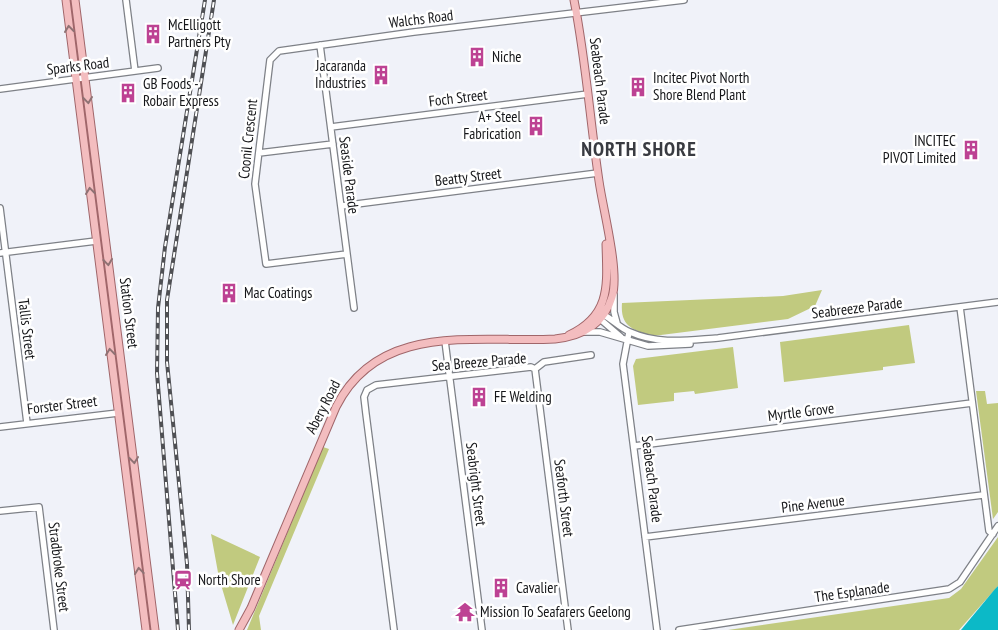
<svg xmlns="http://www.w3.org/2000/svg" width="998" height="630" font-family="'PT Sans Narrow',sans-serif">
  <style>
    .green { fill: #c1ca7f }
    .water { fill: #0cb9c7 }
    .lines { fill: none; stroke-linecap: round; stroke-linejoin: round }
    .minor-casing { stroke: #7e8187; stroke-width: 8 }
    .major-casing { stroke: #a0666a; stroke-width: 9 }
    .minor { stroke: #fff; stroke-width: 5.5 }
    .major { stroke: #f3bdbf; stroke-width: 7 }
    .rail-casing { stroke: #4f5054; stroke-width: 4 }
    .rail { stroke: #fff; stroke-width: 2; stroke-dasharray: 5.5; stroke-linecap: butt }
    .oneway { stroke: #8f7274 }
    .labels { text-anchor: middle; stroke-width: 5; stroke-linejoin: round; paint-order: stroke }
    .street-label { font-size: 15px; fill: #151619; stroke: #fff }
    .poi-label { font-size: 15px; fill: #151619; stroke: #fff; text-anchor: start }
    .district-label { font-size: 20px; font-weight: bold; letter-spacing: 1px; fill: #393b41; stroke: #fff }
  </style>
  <rect width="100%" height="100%" fill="#f0f2f9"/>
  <path class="green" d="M822,290L815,306L788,319L653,336C633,330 620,327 622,303L783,296Z
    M909,325L915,363L883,367V370L784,382L780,342Z
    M733,347L738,388L695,394L694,391L674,393V401L638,405L633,366L636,359Z
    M976,391H985L987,404L998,403V512L993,519Z
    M323,447L329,449L259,616L261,630H247Z
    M211,534L260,557L233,625L219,578Z
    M998,537V586L959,630H728L949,598L961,589Z"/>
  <path class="water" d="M998,586V630H961L995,589Z"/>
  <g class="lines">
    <defs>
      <path id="minor" d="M126,0L135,71
        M320,45L354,308
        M0,89L158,68
        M331,127L588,94
        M259,153L333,144
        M341,206L598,173
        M0,208L27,423
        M0,253L96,241
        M347,254L266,264L255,184L270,60L279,51L414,32L684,0
        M614,295V312L617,323
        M960,307L989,531L993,534
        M604,315C613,320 620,328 630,332C659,345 688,340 718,338L998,302
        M600,319L621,337
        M585,332H600L648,346L690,344
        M629,332L623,364L657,630
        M445,341L482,630
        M535,369L568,630
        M0,427L118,413
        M634,446L972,403
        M0,511L39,507L54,630
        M645,537L983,495
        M394,630L366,414L364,397L367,390L376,385L531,367L535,369L544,362L591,355
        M679,630L949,589L960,582L998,526"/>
      <path id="major" d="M66,0L146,630
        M75,0L155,630
        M569,335C612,315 607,283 606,244
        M239,630L251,608L336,407C379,321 476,343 555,339C582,336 604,324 612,297C620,272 603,210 599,181C590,121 586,60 574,0"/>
    </defs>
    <use href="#minor" class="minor-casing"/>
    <use href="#major" class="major-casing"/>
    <use href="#minor" class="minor"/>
    <use href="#major" class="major"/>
    <defs>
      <path id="rail" d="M178,630L157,373L158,308L165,247L205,0
        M189,630L187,564L167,362V300L214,0"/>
    </defs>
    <use href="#rail" class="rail-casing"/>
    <use href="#rail" class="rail"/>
  </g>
  <defs><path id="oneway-chevron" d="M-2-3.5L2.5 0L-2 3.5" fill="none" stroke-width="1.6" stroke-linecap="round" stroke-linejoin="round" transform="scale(1.25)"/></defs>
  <g class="oneway">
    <use href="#oneway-chevron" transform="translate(69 29) rotate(-97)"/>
    <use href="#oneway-chevron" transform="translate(88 100) rotate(83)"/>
    <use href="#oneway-chevron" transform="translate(90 191) rotate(-97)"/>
    <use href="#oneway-chevron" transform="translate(108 262) rotate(83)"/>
    <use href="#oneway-chevron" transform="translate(110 352) rotate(-97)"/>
    <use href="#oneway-chevron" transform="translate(134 460) rotate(83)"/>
    <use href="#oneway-chevron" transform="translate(139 571) rotate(-97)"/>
  </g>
  <defs>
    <symbol id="building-bare" viewBox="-9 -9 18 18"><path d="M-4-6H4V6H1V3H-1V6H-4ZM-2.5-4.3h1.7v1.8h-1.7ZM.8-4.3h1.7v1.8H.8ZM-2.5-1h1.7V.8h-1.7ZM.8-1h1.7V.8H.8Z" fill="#bd4293" stroke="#fff" stroke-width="2.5" paint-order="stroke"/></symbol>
    <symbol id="station-bare" viewBox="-9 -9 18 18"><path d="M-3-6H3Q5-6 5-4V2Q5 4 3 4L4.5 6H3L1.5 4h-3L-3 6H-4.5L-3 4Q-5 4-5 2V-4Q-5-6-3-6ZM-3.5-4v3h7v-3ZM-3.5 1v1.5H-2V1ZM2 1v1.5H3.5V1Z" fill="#bd4293" stroke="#fff" stroke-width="2.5" paint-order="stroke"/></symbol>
    <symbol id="temple-bare" viewBox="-9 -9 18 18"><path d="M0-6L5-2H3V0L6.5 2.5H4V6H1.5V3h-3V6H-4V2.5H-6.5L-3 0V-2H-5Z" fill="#bd4293" stroke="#fff" stroke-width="2.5" paint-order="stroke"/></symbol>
  </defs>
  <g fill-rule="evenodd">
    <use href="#building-bare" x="139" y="20" width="28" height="28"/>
    <use href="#building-bare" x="463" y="43" width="28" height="28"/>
    <use href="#building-bare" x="367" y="61" width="28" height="28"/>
    <use href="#building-bare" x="624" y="73" width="28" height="28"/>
    <use href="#building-bare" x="114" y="79" width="28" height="28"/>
    <use href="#building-bare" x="522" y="112" width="28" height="28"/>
    <use href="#building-bare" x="957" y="136" width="28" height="28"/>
    <use href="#building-bare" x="215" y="279" width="28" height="28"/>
    <use href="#building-bare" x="465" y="383" width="28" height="28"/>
    <use href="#station-bare" x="169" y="566" width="28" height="28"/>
    <use href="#building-bare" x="487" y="574" width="28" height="28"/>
    <use href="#temple-bare" x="451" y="598" width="28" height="28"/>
  </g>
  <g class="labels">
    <g class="street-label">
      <text transform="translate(421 19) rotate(-7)" y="5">Walchs Road</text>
      <text transform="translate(78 66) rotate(-7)" y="5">Sparks Road</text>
      <text transform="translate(600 81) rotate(83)" y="5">Seabeach Parade</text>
      <text transform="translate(458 98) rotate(-7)" y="5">Foch Street</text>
      <text transform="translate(248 139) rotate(-84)" y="5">Coonil Crescent</text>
      <text transform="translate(349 175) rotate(83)" y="5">Seaside Parade</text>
      <text transform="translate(468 177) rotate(-7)" y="5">Beatty Street</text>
      <text transform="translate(857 308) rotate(-7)" y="5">Seabreeze Parade</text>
      <text transform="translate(129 313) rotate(83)" y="5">Station Street</text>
      <text transform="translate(27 329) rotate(83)" y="5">Tallis Street</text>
      <text transform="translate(479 362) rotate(-5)" y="5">Sea Breeze Parade</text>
      <text transform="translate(62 405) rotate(-7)" y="5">Forster Street</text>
      <text transform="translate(323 407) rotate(-63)" y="5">Abery Road</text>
      <text transform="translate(801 412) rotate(-7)" y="5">Myrtle Grove</text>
      <text transform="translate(652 479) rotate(83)" y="5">Seabeach Parade</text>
      <text transform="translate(476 484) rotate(83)" y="5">Seabright Street</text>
      <text transform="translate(564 498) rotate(83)" y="5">Seaforth Street</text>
      <text transform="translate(813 504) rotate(-7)" y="5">Pine Avenue</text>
      <text transform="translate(59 567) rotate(83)" y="5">Stradbroke Street</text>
      <text transform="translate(852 592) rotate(-8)" y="5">The Esplanade</text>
    </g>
    <g class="poi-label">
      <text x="168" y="30">McElligott<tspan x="168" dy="17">Partners Pty</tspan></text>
      <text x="492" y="62">Niche</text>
      <text x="366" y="71" text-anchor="end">Jacaranda<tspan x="366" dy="17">Industries</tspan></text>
      <text x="653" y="83">Incitec Pivot North<tspan x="653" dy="17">Shore Blend Plant</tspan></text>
      <text x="143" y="89">GB Foods -<tspan x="143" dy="17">Robair Express</tspan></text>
      <text x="521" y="122" text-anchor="end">A+ Steel<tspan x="521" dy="17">Fabrication</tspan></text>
      <text x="956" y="146" text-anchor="end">INCITEC<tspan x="956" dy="17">PIVOT Limited</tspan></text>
      <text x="244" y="298">Mac Coatings</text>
      <text x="494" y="402">FE Welding</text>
      <text x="198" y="585">North Shore</text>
      <text x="516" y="593">Cavalier</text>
      <text x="480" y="617">Mission To Seafarers Geelong</text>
    </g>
    <g class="district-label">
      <text x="639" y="156">NORTH SHORE</text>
    </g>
  </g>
</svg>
